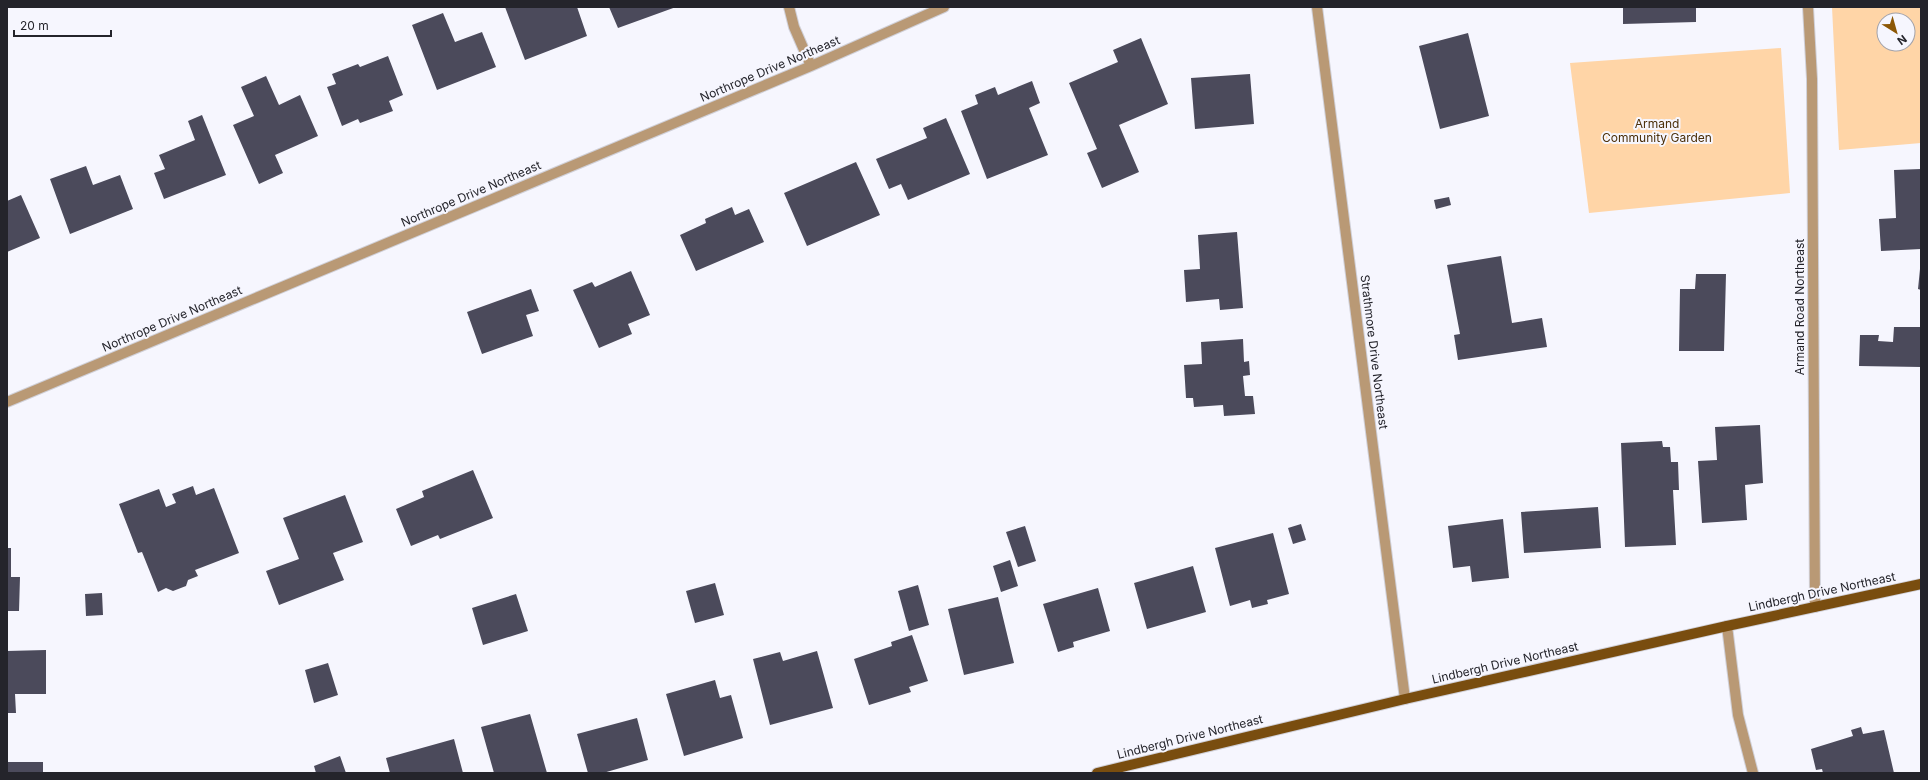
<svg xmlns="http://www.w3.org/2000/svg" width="1928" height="780" font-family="Inter,sans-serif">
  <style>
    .green { fill: #ffd5a7; fill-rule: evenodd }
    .building { fill: #4b4a5b }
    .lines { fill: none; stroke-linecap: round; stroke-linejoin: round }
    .minor-casing { stroke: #d0d0d8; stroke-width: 12 }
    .major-casing { stroke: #d0d0d8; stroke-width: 12 }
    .minor { stroke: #b99975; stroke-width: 10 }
    .major { stroke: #794d0f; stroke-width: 10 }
    .labels { text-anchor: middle; stroke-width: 4; stroke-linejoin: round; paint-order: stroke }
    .street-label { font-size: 12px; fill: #24242b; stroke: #f6f6fe }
    .park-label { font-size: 12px; fill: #4b2f09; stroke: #f6f6fe }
  </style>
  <rect width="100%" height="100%" fill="#f6f6fe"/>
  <path class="green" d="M1832,7H1921V143L1839,150ZM1884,20H1908V44H1884Z
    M1781,48L1790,193L1589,213L1570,63Z"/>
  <path class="building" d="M505,7H577L587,36L525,60Z
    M609,7H676L618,28Z
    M1623,7H1696V22L1623,24Z
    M443,13L455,42L482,32L496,67L437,90L412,25Z
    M1468,33L1489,116L1440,129L1419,46Z
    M1141,38L1168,104L1119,125L1139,172L1102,188L1087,153L1097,149L1069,83L1118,62L1113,50Z
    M388,56L403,95L389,101L393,111L360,123L358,119L342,126L327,87L336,84L332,74L358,64L360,67Z
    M1250,74L1254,124L1195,129L1191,78Z
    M266,76L279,105L300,95L318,136L275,155L283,173L259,184L233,125L254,116L241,87Z
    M1032,81L1040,103L1029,108L1048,155L987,179L961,111L978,104L975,95L995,87L998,95Z
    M202,115L226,175L164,199L154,173L165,169L159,155L195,140L188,121Z
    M946,118L970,174L908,200L901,184L889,189L876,159L927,138L923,128Z
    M856,162L880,215L807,246L784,193Z
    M86,166L93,185L120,175L133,209L70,234L50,179Z
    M1921,169V249L1881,251L1879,219L1896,218L1894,170Z
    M21,195L40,238L7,252V201Z
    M1449,197L1451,205L1436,209L1434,200Z
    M732,207L735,215L749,209L764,242L696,271L680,235L706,223L705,219Z
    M1237,232L1243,308L1220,310L1219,299L1186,302L1184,270L1200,269L1198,235Z
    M1501,256L1512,323L1542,318L1547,347L1458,360L1454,335L1460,334L1447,265Z
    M1920,269H1921V290L1918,289Z
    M631,271L650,315L628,324L632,334L599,348L573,290L592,282L595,287Z
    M1696,274H1726L1724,351H1679L1680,289H1695Z
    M531,289L539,311L526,315L533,336L482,354L467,312Z
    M1894,327H1921V367L1859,366L1860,335H1879L1878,341L1893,342Z
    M1243,339L1244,362L1249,361L1250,375L1243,376L1245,396H1253L1255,414L1224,416L1223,405L1194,407L1193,398H1186L1184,365L1202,364L1201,342Z
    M1760,425L1763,483L1745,485L1747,520L1702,523L1698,461L1717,460L1715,427Z
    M1662,441L1663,447H1670L1671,462H1678L1679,490H1673L1676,545L1625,547L1621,443Z
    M473,470L493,518L440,539L438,535L411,546L396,509L424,497L422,491Z
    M193,486L196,495L214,488L239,553L195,570L198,576L188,580L186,586L173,591L166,588L158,592L142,552L138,553L119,504L159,489L166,507L176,503L172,494Z
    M345,495L363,542L333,553L344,580L279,605L266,571L299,559L283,518Z
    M1598,507L1601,548L1524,553L1521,512Z
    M1503,519L1509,578L1472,582L1470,566L1453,568L1448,526Z
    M1301,524L1306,540L1293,544L1288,528Z
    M1025,526L1036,561L1018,567L1006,532Z
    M1273,533L1289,594L1267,600L1268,604L1252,608L1250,600L1230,606L1215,548Z
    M7,548H11V577H20L19,611H7Z
    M1010,560L1018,586L1001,592L993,566Z
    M1193,566L1206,612L1147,629L1134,583Z
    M715,583L724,615L695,623L686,591Z
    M918,585L929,625L909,631L898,591Z
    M1098,588L1110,631L1073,642L1074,647L1058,652L1043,604Z
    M102,593L103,615L86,616L85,594Z
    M516,594L528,631L483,645L472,608Z
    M998,597L1014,663L964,675L948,609Z
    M912,635L928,681L909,687L911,692L869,705L854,659L892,646L891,642Z
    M46,650V694H15L16,713H7V651Z
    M817,651L833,708L770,725L753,659L780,652L783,661Z
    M328,663L338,695L314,703L305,670Z
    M715,680L720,698L731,695L743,738L684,756L666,694Z
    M530,714L547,773H494L481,727Z
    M637,718L648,760L603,773H588L577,734Z
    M1861,727L1863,734L1884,730L1894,773H1823L1822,769L1816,770L1811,749L1853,736L1851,730Z
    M454,739L463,773H390L386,758Z
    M340,756L346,773H316L314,766Z
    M7,762H43V773H7Z"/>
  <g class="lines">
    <defs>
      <path id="minor" d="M789,7L794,27L811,66
        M1317,7L1405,699
        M1808,7L1812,79L1815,607
        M7,402L811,66L944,7
        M1727,626L1738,715L1753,773"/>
      <path id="major" d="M1097,773L1405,699L1727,626L1921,584"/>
    </defs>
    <use href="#minor" class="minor-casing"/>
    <use href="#major" class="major-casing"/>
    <use href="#minor" class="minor"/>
    <use href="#major" class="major"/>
  </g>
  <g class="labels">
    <g class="street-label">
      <text transform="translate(770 69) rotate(-23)" y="4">Northrope Drive Northeast</text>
      <text transform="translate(471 194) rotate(-23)" y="4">Northrope Drive Northeast</text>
      <text transform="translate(1800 307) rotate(-90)" y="4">Armand Road Northeast</text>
      <text transform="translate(172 319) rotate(-23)" y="4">Northrope Drive Northeast</text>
      <text transform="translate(1374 352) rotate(83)" y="4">Strathmore Drive Northeast</text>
      <text transform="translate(1822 592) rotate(-12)" y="4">Lindbergh Drive Northeast</text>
      <text transform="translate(1505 663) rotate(-13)" y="4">Lindbergh Drive Northeast</text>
      <text transform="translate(1190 737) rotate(-14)" y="4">Lindbergh Drive Northeast</text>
    </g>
    <g class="park-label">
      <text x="1657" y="128">Armand<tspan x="1657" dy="14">Community Garden</tspan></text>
    </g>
  </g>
  <rect width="1928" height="780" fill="none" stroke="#24242b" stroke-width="16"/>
  <g transform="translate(1896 32) rotate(143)"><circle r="19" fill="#f6f6fe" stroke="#a2a2aa"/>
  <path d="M0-3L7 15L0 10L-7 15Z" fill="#8c5706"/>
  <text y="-6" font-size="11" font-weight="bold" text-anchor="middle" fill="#24242b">N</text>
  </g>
  <path d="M14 30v6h97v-6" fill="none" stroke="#24242b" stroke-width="2"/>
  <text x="20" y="30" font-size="12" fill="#24242b" stroke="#f6f6fe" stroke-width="3" paint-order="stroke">20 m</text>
</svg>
